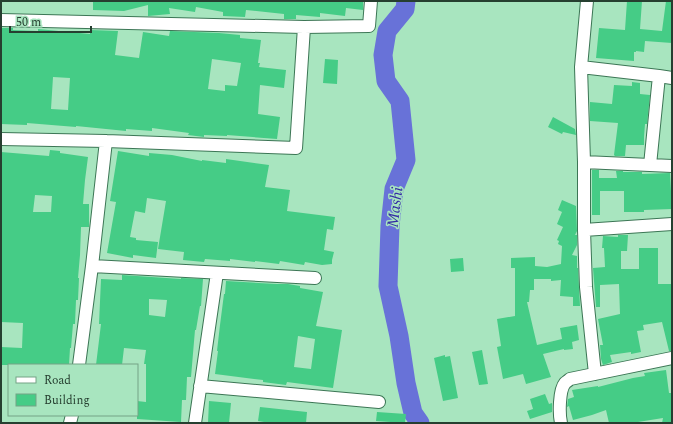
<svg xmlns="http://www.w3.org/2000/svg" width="673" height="424" font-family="Spectral,serif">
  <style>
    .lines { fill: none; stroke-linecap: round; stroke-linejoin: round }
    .river { stroke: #6872d8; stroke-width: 19 }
    .building { fill: #45cc86; fill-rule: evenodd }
    .street-casing { stroke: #3c7655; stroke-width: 14 }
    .street { stroke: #fff; stroke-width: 12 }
    .labels { text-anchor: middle; stroke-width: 3; stroke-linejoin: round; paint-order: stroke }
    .water-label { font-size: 16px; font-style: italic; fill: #342ca5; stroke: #a8e5bf }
  </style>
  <rect width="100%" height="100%" fill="#a8e5bf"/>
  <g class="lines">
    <path class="river" d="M406,1L405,9L387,31L383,55L386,81L400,101L406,160L394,189L390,226L388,286L399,336L406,383L413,413L420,423"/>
  </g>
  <path class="building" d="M93,1H363V10L346,8L345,16L320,13V17L296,15V19H284V14L246,10L245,17L223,16V12L196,7L195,12L169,8L170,14L148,16V5L124,11L93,10Z
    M627,1H642L640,29L662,31L666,1H672V43L645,41L644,52L636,51V52H634V61L596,58L599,28L625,30Z
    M1,28H13V30L38,31V29L90,34V30L118,31L115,55L139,58L143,32L169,36L170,31L219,33L240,35V38L261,40L258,63H260L259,67L286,70L284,88L260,85L258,114L280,117L277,139L227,135V136L204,135V137L188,135L189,133L152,128V131L126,129V131L76,126V127L27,123V125L1,124ZM212,59L241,63L237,86L225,85V91L208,89ZM53,77L70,78L68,110L51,109Z
    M325,59L338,60L337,84L323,83Z
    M632,82L640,83V94L650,95L647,124H645L644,137V145H626L625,156H615L614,155L618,123L590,121V102L612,104L614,85L632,86Z
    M553,117L575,129L576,135L563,132L562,134L548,127Z
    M50,150L60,151V153L88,157L85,180L83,204H89V227H81L80,255L78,278H79L78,300H76L75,324H73L71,348H70L69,365H1V347L22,348L23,323L1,322V152L49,156ZM35,195L52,196L51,212H33Z
    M118,151L149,156V153L172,155L202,161V160L226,163V159L269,165L265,187L290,190L287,211L335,217L333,230L327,229L324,250L334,252L332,260V264L322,265L305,262L304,265L280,261L279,264L255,261V262L230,259V261L205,259L204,262L183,260L184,252L158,249L166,201L147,198L145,213L135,211L130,237L136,238V240L158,242L156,258L133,255V258L107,253L116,202L110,201Z
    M592,170H599V178H617L616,171H623V172H642V174L670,173L672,209L644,210V212H624V191H600V215H592Z
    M562,200L576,206L577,231L575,235H577V245L572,255L577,256V268H578L580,306H573V297L560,296L561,280L551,281V279H534V290H530L529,302H527L537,345L562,339L560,328L577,325L579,340L572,342L573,349L564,350V349L543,354L551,377L526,384L523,374L503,379L497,347L501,346L497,319L515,316V268H511V258L535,257V266L547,267L561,264L562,246L558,244L559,241L557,240L563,227L557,224L562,212L558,210Z
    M618,235H628L627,251H621V269H639V248H658V284H672V351H669L662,322L643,325L644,330L637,331L641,352L631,354V352L610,355L612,362L603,365L601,359L600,345H603L598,319L620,314L619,284L600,285V307H596L593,268L605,267L604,248H602L603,236L618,237Z
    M463,258L464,271L451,272L450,259Z
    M122,275L181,279V278L203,279L201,306H200L196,330H195L191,377H187L186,400H182L181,422L137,419V401L146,402V364H144L146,350L124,348L122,365H96L101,324H99L101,279L122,280ZM149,299L167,300L165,317L149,315Z
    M226,281L277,284H288L300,286V288L323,292L316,326L342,330L333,388L287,382L286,385L263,382V380L215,374L218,351H217L220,325L224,294H225ZM298,336L315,339L311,369L294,367Z
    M482,350L488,384L479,385L472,352Z
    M445,355V357L450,356L458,398L443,401L434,358Z
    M666,370L669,393H672V423H662L663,418L638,422V423H609L606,410L592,415L573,420L569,406L567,407L568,399L574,397L572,390L598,386V387L633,378L645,376L644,373Z
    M545,394L549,404L552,403V412L530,419L527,411L533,409L530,399Z
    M209,401L231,403L229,423H208Z
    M260,407L307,412L306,423H270L258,421Z
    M377,412L406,414L405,423L376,421Z"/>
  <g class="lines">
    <defs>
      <path id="street" d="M587,1L581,67L584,162V230L586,287L595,374
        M1,20L304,27L369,26L371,1
        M581,67L659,76L672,78
        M1,139L106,141L296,148L304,27
        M584,162L672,166
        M650,165L659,76
        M584,230L672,224
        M92,266L315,278
        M79,365L92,266L106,141
        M200,386L379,402
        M70,423L72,415
        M195,423L217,273
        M561,423C559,414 559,390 565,383C566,382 568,381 570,379L672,358"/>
    </defs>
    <use href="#street" class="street-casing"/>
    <use href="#street" class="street"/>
  </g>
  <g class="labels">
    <g class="water-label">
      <text transform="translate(394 207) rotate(-83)" y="6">Mashi</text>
    </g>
  </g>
  <rect width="673" height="424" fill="none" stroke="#263f30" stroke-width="4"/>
  <rect x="8" y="364" width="130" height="52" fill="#a8e5bf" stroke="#74a386"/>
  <rect x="16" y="377" width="20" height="6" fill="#ffffff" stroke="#74a386"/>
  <text x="44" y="384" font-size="12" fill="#263f30">Road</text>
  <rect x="16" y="394" width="20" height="12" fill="#45cc86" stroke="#74a386"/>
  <text x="44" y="404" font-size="12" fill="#263f30">Building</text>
  <path d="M10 26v6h81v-6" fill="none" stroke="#263f30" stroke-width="2"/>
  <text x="16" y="26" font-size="12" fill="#263f30" stroke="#a8e5bf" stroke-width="3" paint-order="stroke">50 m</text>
</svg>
